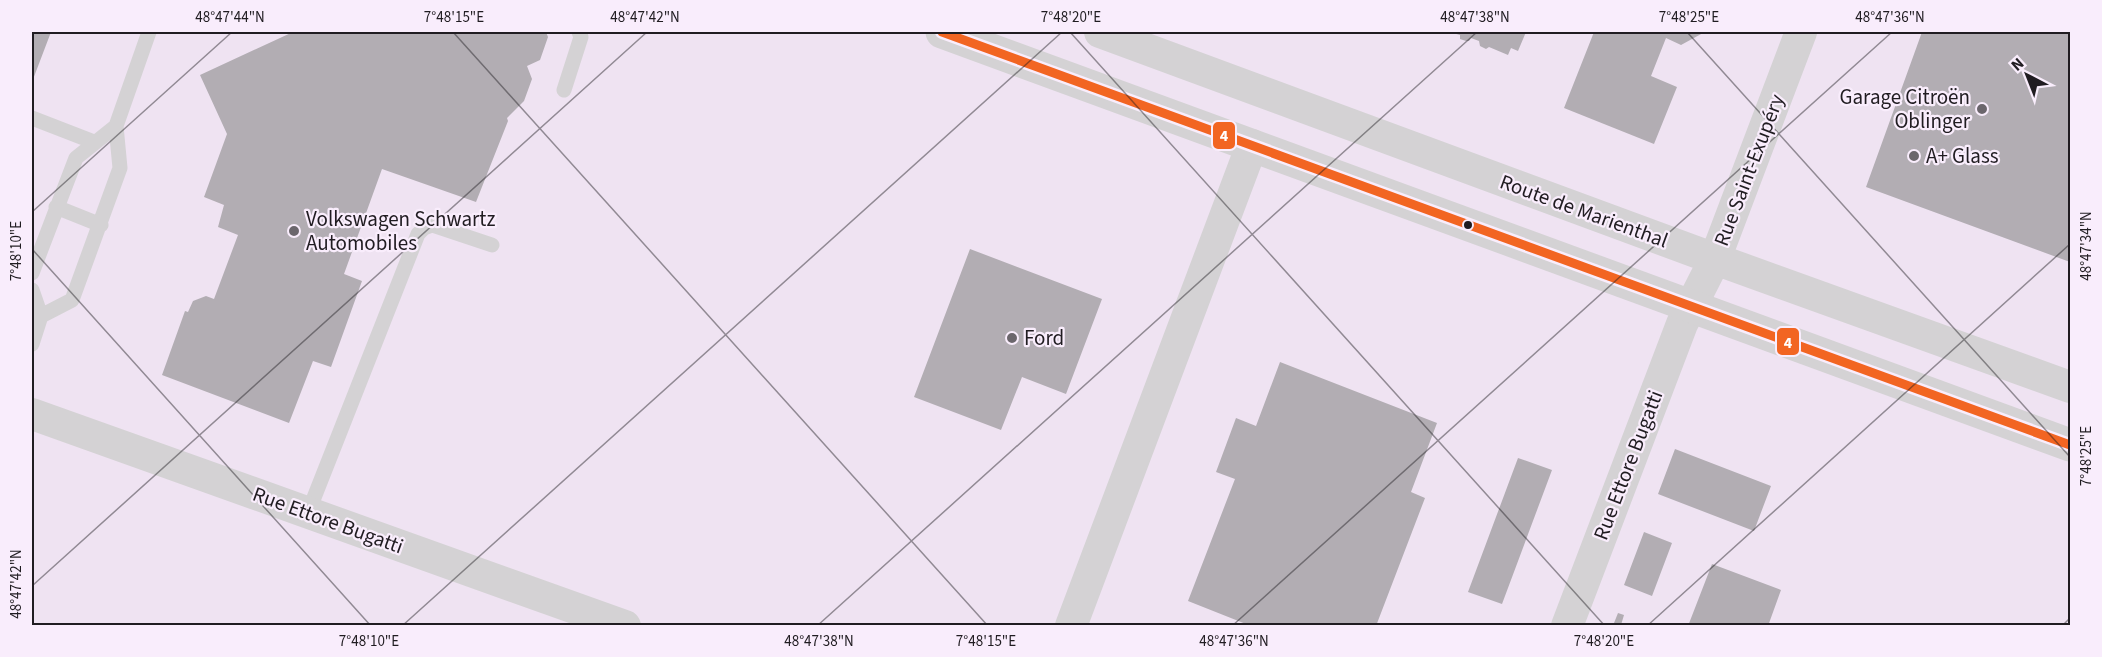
<svg xmlns="http://www.w3.org/2000/svg" width="2102" height="657" font-family="'Source Sans 3',sans-serif">
  <style>
    .built { fill: #efe3f2 }
    .building { fill: #b2adb3 }
    .lines { fill: none; stroke-linecap: round; stroke-linejoin: round }
    .service { stroke: #d4d2d4; stroke-width: 15 }
    .minor { stroke: #d4d2d4; stroke-width: 32 }
    .tertiary { stroke: #d4d2d4; stroke-width: 33 }
    .bus-1-casing { stroke: #f9edfc; stroke-width: 14 }
    .bus-1 { stroke: #f26522; stroke-width: 9 }
    .ticks { fill: none; stroke: #201c21; stroke-width: 1.5; stroke-opacity: 0.45 }
    .poi-dot { fill: #6b666c; stroke: #f9edfc; stroke-width: 2 }
    .bus-dot { fill: #201c21; stroke: #f9edfc; stroke-width: 2 }
    .labels { text-anchor: middle; stroke-width: 4.5; stroke-linejoin: round; paint-order: stroke }
    .poi-label { font-size: 21px; fill: #201c21; stroke: #f9edfc; text-anchor: start }
    .street-label { font-size: 21px; fill: #201c21; stroke: #f9edfc }
    .line-badge { stroke: #f9edfc; stroke-width: 2 }
    .badge-label { font-size: 16px; text-anchor: middle; font-weight: bold; fill: #fff }
    .neatline { fill: none; stroke: #201c21; stroke-width: 2 }
    .ticks-label { font-size: 15px; text-anchor: middle; fill: #201c21 }
  </style>
  <rect width="100%" height="100%" fill="#f7f0f8"/>
  <path class="built" d="M32,32H2070V625H32Z"/>
  <path class="building" d="M32,32H51L32,82Z
    M293,32H546L548,37L540,60L527,66L532,79L524,101L507,118L508,121L476,202L382,169L344,274L362,281L331,367L313,361L289,423L162,375L185,311L188,312L193,301L206,296L214,299L238,235L218,227L224,205L204,197L227,134L200,75Z
    M1449,32H1526L1518,51L1511,48L1508,55L1489,47L1486,49L1480,46L1479,41L1471,38L1469,41H1466L1460,39V35Z
    M1594,32H1703V33L1681,45L1666,38L1651,76L1677,87L1654,144L1564,108Z
    M1922,32H2070V262L1866,187Z
    M970,249L1102,299L1066,394L1022,377L1001,430L914,397Z
    M1280,362L1437,423L1411,492L1425,498L1376,626H1251L1188,601L1235,479L1216,472L1236,418L1256,426Z
    M1675,449L1771,486L1754,531L1658,494Z
    M1518,458L1552,470L1502,604L1468,592Z
    M1644,532L1672,543L1652,596L1624,585Z
    M1712,564L1781,590L1768,626H1688Z
    M1618,613L1624,615L1621,625L1614,623Z"/>
  <g class="lines">
    <path class="service" d="M564,90L581,37L579,32
      M32,118L94,142
      M56,207L101,225
      M32,273L76,158L116,126
      M32,290L41,316L32,344
      M41,316L72,300L120,168L116,126L149,32
      M308,513L418,234L424,228L432,225L492,245"/>
    <path class="minor" d="M1100,32L1715,259L2070,387
      M32,414L625,626
      M1071,626L1252,145
      M1567,626L1682,324L1715,259L1801,32"/>
    <path class="tertiary" d="M942,32L2070,445"/>
    <defs>
      <path id="bus-1" d="M942,32L2070,445"/>
    </defs>
    <use href="#bus-1" class="bus-1-casing"/>
    <use href="#bus-1" class="bus-1"/>
  </g>
  <path class="ticks" d="M453,32L988,626M1070,32L1605,626M1687,32L2070,457M32,212L232,32M32,249L371,626M32,586L647,32M402,626L1062,32M817,626L1477,32M1232,626L1892,32M1647,626L2070,244M2062,626L2070,618"/>
  <g class="poi-dot">
    <circle cx="1982" cy="109" r="6"/>
    <circle cx="1914" cy="156" r="6"/>
    <circle cx="294" cy="231" r="6"/>
    <circle cx="1012" cy="338" r="6"/>
  </g>
  <circle class="bus-dot" cx="1468" cy="225" r="5"/>
  <g class="labels">
    <g class="poi-label">
      <text x="1970" y="104" text-anchor="end">Garage Citroën<tspan x="1970" dy="24">Oblinger</tspan></text>
      <text x="1926" y="163">A+ Glass</text>
      <text x="306" y="226">Volkswagen Schwartz<tspan x="306" dy="24">Automobiles</tspan></text>
      <text x="1024" y="345">Ford</text>
    </g>
    <g class="street-label">
      <text transform="translate(1749 170) rotate(-69)" y="7">Rue Saint-Exupéry</text>
      <text transform="translate(1584 211) rotate(20)" y="7">Route de Marienthal</text>
      <text transform="translate(1628 465) rotate(-69)" y="7">Rue Ettore Bugatti</text>
      <text transform="translate(328 520) rotate(20)" y="7">Rue Ettore Bugatti</text>
    </g>
  </g>
  <g class="line-badge">
    <rect x="1212" y="121" width="24" height="29" rx="6" fill="#f26522"/>
    <rect x="1776" y="327" width="24" height="29" rx="6" fill="#f26522"/>
  </g>
  <g class="badge-label">
    <text x="1224" y="141">4</text>
    <text x="1788" y="348">4</text>
  </g>
  <rect width="2102" height="657" fill="none" stroke="#f9edfc" stroke-width="66"/>
  <g transform="translate(2027 75) rotate(318)" stroke="#f9edfc" stroke-width="4.5" paint-order="stroke">
  <path d="M0-4.5L10 22L0 15L-10 22Z" fill="#201c21"/>
  <text y="-9" font-size="16" font-weight="bold" text-anchor="middle" fill="#201c21">N</text>
  </g>
  <rect x="33" y="33" width="2036" height="591" class="neatline"/>
  <g class="ticks-label">
    <text x="230" y="22">48°47'44"N</text>
    <text x="454" y="22">7°48'15"E</text>
    <text x="645" y="22">48°47'42"N</text>
    <text x="1071" y="22">7°48'20"E</text>
    <text x="1475" y="22">48°47'38"N</text>
    <text x="1689" y="22">7°48'25"E</text>
    <text x="1890" y="22">48°47'36"N</text>
    <text transform="translate(2086 246) rotate(-90)" y="5">48°47'34"N</text>
    <text transform="translate(16 251) rotate(-90)" y="5">7°48'10"E</text>
    <text transform="translate(2086 456) rotate(-90)" y="5">7°48'25"E</text>
    <text transform="translate(16 584) rotate(-90)" y="5">48°47'42"N</text>
    <text x="369" y="646">7°48'10"E</text>
    <text x="819" y="646">48°47'38"N</text>
    <text x="986" y="646">7°48'15"E</text>
    <text x="1234" y="646">48°47'36"N</text>
    <text x="1604" y="646">7°48'20"E</text>
  </g>
</svg>
